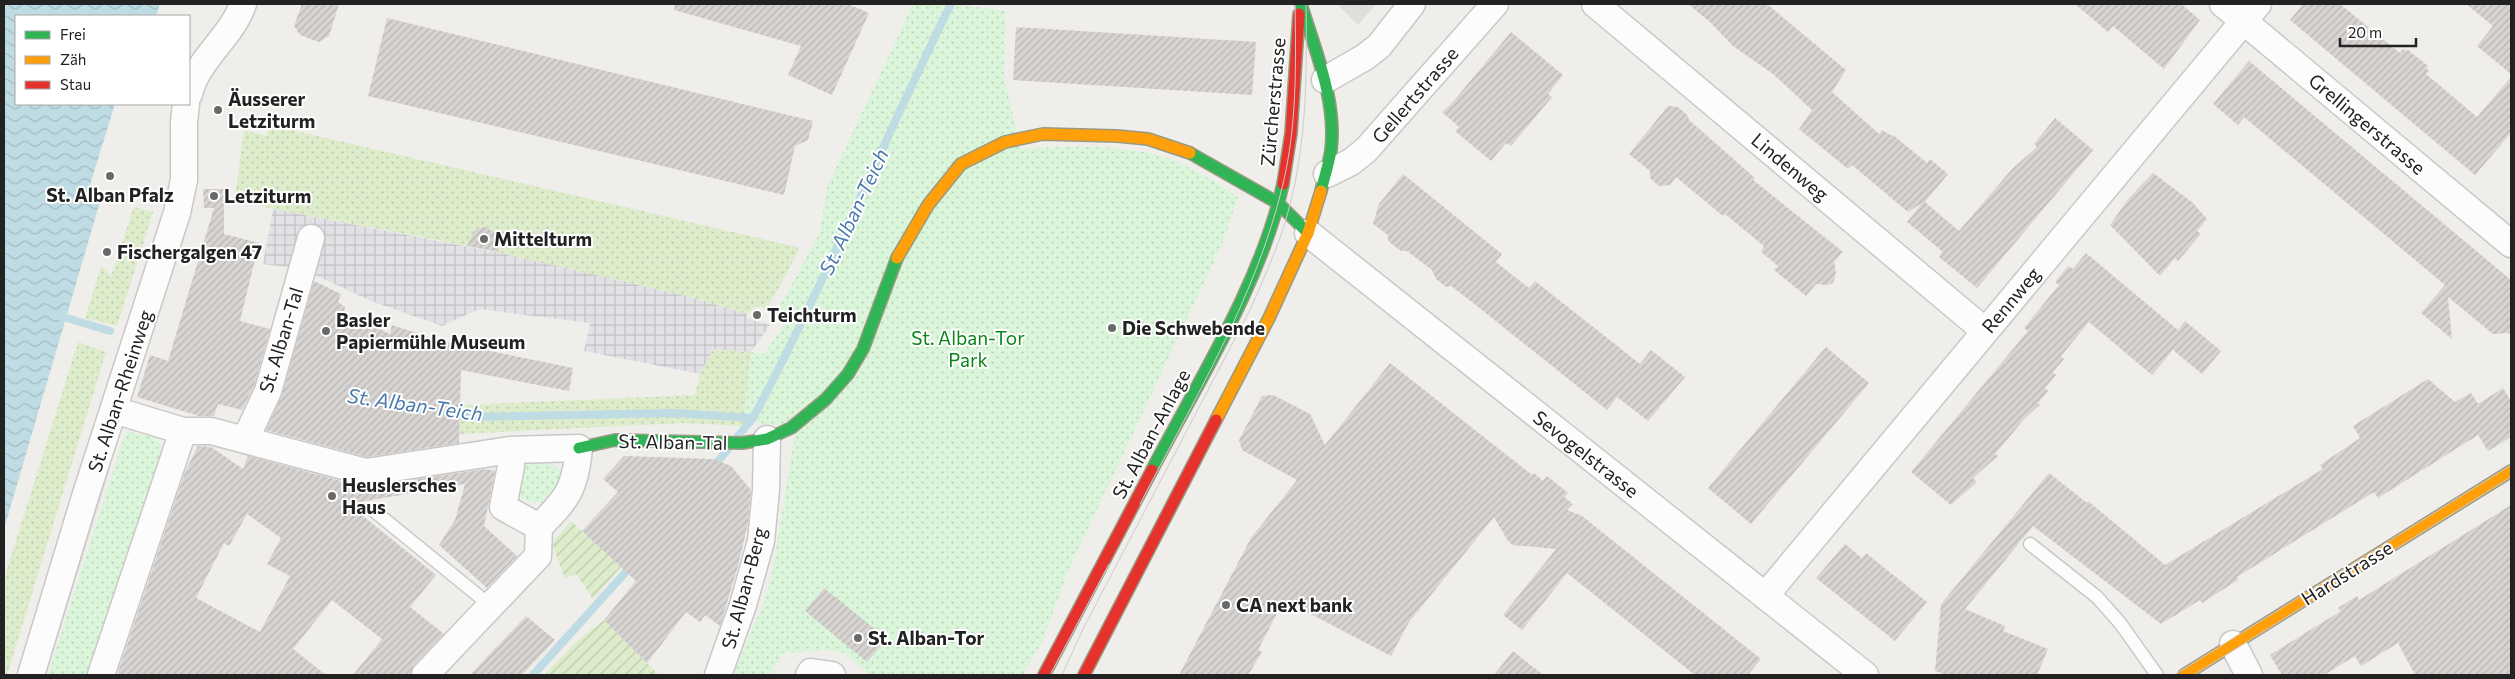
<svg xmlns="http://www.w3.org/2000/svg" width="2515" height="679" font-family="Commissioner,sans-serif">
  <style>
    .residential { fill: #dfdedc }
    .grass { fill: url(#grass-dots) }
    .park { fill: url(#park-dots) }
    .garden { fill: url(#garden-furrows) }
    .parking { fill: #e0dfde }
    .plaza { fill: url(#plaza-grid) }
    .water { fill: url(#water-waves) }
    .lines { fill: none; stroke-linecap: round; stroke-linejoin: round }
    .stream { stroke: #bfdbe3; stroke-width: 8 }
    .building { fill: url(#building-hatch); fill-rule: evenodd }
    .lane-casing { stroke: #c9c8c7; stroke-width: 15 }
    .street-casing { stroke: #c9c8c7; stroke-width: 29 }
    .fast-casing { stroke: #999a82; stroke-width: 14 }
    .slow-casing { stroke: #999a82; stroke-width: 14 }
    .jam-casing { stroke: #999a82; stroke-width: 14 }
    .lane { stroke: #fdfcfc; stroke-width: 12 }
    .street { stroke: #fdfcfc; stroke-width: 26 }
    .fast { stroke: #30b455; stroke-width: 11 }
    .slow { stroke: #ff9f0a; stroke-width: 11 }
    .jam { stroke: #e5322d; stroke-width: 11 }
    .tram { stroke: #ccc; stroke-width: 1 }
    .poi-dot { fill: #6a6968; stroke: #fff; stroke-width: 2 }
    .labels { text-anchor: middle; stroke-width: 4; stroke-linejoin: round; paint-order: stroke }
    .street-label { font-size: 19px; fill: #222; stroke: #fff }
    .poi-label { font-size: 19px; font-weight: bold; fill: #222; stroke: #fff; text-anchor: start }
    .park-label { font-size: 19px; fill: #0c8416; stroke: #fff }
    .water-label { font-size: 20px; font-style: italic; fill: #4a7aab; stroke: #fff }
  </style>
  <defs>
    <pattern id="grass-dots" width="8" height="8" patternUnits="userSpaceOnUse" patternTransform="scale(1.25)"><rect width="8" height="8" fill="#ddeccb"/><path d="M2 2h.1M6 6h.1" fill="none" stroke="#bdcaae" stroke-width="1.8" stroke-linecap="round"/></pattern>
    <pattern id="park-dots" width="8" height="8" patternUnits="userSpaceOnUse" patternTransform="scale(1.25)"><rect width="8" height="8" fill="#daf5da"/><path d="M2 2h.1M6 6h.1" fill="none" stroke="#bbd2bb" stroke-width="1.8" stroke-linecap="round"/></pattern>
    <pattern id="garden-furrows" width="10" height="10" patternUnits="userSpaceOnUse" patternTransform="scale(1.25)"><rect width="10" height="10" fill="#ddeccb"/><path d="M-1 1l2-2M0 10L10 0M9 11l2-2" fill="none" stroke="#bdcaae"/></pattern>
    <pattern id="plaza-grid" width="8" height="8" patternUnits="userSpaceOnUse" patternTransform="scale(1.25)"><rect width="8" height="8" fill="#e2e1e5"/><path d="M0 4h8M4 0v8" fill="none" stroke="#c2c1c4"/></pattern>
    <pattern id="water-waves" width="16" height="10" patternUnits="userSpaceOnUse" patternTransform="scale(1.25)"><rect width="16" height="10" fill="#bfdbe3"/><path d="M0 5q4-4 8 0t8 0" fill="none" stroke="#a4bcc2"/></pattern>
    <pattern id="building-hatch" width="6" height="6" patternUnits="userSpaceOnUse" patternTransform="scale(1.25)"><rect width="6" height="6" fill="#d7d4d2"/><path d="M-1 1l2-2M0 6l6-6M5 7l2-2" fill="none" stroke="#b8b6b4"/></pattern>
  </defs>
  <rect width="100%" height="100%" fill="#f0eeeb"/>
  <path class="residential" d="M1337,4H1376L1358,25Z"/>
  <path class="grass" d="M270,125L797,247L799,250L766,311L763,307H755L747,314L693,298L495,252V233L485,227L478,228L469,246L273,209L235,198L244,130L267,136Z
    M134,207L153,212L117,326L85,318L101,266L111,276Z
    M78,342L106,352L7,675H4V579Z
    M713,349L751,352L743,426L684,423L459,434L460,405L695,395L700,374Z"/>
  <path class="park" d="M913,4H952L1006,11L1004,77L1021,149C1066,146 1124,144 1167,158C1189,166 1219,183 1238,197L1221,247L1069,569L1042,642L1023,675H871L844,653L827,650L782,653L770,675H733L764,602L772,573L796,428L744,421L751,352L764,354L783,327L778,310L820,232L827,187Z
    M126,431L156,438L163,449L91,675H48Z
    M533,461L556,466L562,476L556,500L545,504L523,499L517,489L522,466Z"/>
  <path class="garden" d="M571,521L621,567L593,599L576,574L565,579L552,543Z
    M604,620L659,675H544L577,641Z"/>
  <path class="parking" d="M103,467L110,469L46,675H38Z"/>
  <path class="plaza" d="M273,209L495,252L562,267L693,298L747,314L746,317L770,325L751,352L713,349L700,374L584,351L590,323L479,309L442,326L371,301L302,269L263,264Z"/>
  <path class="water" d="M4,4H160L156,16H16V104H115L89,188L102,195L4,529Z"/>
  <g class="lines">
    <path class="stream" d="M57,315L110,331
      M452,414L471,417L674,413L753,418C825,283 883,141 951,4
      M738,436L753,418
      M712,469L728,449
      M533,675L633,564"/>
  </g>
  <path class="building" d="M302,4H339L329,36L319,42L300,35L294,26Z
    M675,4H848L869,13L832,95L788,75L801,46L674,10Z
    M1688,4H1767L1846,70L1832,92L1879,134L1882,130L1892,136L1893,135L1927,163L1930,159L1948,174L1925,202L1959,231L2012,169L2037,147L2034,144L2055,118L2093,150L1977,288L1939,257L1943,252L1907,222L1922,203L1908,212L1852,165L1848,169L1799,129L1812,110L1773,74L1733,46L1710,22Z
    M2075,4H2181L2200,20L2164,69L2113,26L2108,32Z
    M2303,4H2340L2400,53L2403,49L2406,51L2408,50L2428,66L2426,68L2429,71L2426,74L2477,117L2511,77V133L2475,175L2290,20Z
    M2466,4H2511V74L2477,46L2493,26Z
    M387,18L813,121L808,140L795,146L784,195L368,96Z
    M1016,27L1256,42L1252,95L1013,80Z
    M1511,32L1563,75L1548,94L1552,97L1511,146L1506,143L1491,161L1455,131L1459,127L1442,112L1452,103Z
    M2249,61L2511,280V333L2493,334L2448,297L2452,339L2421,313L2445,285L2244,117L2238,125L2213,104Z
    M1668,106L1678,107L1687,115L1689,120L1755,178L1753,180L1843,252L1834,262L1836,273L1833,283L1827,285L1816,284L1806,296L1774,270L1778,266L1761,252L1764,246L1725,214L1723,216L1676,177L1670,185L1659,186L1650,178V171L1629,154Z
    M2153,173L2192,202L2207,219L2197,231L2201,234L2178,261L2175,258L2160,276L2110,225L2129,198Z
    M1403,174L1502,254L1496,262L1529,288L1535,281L1640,364L1651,350L1685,377L1648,421L1617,397L1607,410L1472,302L1451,286L1446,287L1436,279L1432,270L1407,251H1401L1388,241V235L1373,224L1379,204Z
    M203,189H224V234L259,243L240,321L270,329L254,386L242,410L218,404L214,416H199L137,397L150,355L168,361L214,208H204Z
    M485,227L495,233L499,252L467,246L474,232L478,228Z
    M2086,253L2178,330L2185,321L2221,351L2202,374L2173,350L2152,375L2089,322L2061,356L2064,359L2053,372L2056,375L2045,388L2048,391L2038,403L2040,405L2026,417L1995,454L1998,456L1973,478L1977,482L1951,505L1911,472L2028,331L2024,328L2059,285L2055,282L2068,266L2073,269Z
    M314,281L341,294L338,302L345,307L344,312L390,334L392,325L441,341L573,368L569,391L461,370L459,443L367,457L266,430L282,395Z
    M1826,347L1869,383L1751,524L1708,488Z
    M1390,363L1532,475L1534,473L1543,481L1547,476L1568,493L1564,497L1573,504L1567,510L1582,516L1761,659L1748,675H1695L1567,573L1522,630L1503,615L1556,549L1513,545L1508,541L1494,517L1409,622L1391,656L1284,600L1258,650L1262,652L1248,675H1179L1251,538L1297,480L1242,450L1239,440L1262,396L1273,395L1310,414L1325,445Z
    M2428,379L2455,402L2471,393L2478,404L2503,388L2511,401V437L2488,451L2478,435L2378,498L2374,492L2237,577L2238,580L2202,603L2200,600L2161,624L2033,526L1965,609L2005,626L2003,631L2048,649L2037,675H1946L1935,671L1941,604L2049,473L2087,503L2088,501L2165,565L2323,469L2320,465L2360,438L2353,426Z
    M198,446L211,447L243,469L248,456L363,487L486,469L495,471L484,526L517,556L487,588L439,545L455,520L465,484L348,504L436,575L410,607L444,634L414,665L410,675H353L382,639L332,600L293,649L326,675H117L185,472ZM247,514L281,538L267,564L290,576L260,632L196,598L224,543L229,546Z
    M624,456L713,459L731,466L751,490L748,523L738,566L720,626L705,615L700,622L686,612L647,663L604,620L636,581L582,531L618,492L603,479Z
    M2511,505V675H2415L2398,643L2361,666L2355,656L2324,675H2282L2270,655L2341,611L2338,608L2357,596L2359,600Z
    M1845,544L1862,558L1866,553L1927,602L1895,641L1816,578Z
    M824,588L881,634L882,645L867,662L805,611Z
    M526,616L555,640L522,675H470Z
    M1513,651L1543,675H1494Z"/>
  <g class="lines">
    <defs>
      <path id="lane" d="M373,510L491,606
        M2030,544L2097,597L2120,623L2157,675"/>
      <path id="street" d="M1595,4L1985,331
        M2223,4L2511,244
        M1325,80L1365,57L1379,46L1412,4
        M189,94C197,59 232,37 243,4
        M1327,174L1351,162L1366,150L1495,4
        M1308,233L1865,675
        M114,410L183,431H211L366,472L510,450L579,448C575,489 568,498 539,527L503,507L511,466L510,450
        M245,440L268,391L311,238
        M1765,596L2258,4
        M2233,644L2249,675
        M31,675L85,497L177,213L184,180V122L186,104
        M101,675L183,431
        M425,675L538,556L539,527
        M718,675L743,605L761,541L766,490L767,439
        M809,675L811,672L832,675"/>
      <path id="fast" d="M1301,4C1315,50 1337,101 1331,150C1329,164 1324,178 1321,191
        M1190,153L1278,203L1308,233
        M579,448L615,440L742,443L767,439L791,428L826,399L848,374L863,349L897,258
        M1152,470C1199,380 1261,283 1283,184"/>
      <path id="slow" d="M897,258L928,205L961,164L1005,142L1043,134L1117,136L1148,139L1190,153
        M1216,420L1269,318L1308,233L1321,191
        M2184,675L2511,471"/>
      <path id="jam" d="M1283,184L1291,133L1299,14
        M1044,675L1152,470
        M1084,675L1216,420"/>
    </defs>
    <use href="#lane" class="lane-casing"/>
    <use href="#street" class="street-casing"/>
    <use href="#fast" class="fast-casing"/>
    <use href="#slow" class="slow-casing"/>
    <use href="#jam" class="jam-casing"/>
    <use href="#lane" class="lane"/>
    <use href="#street" class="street"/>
    <use href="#fast" class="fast"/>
    <use href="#slow" class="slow"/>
    <use href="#jam" class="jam"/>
    <path class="tram" d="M1140,504C1193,401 1256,298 1283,184C1297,125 1296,64 1295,4
      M1050,675L1109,564
      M1062,675L1084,627L1251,308C1264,277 1279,246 1288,212C1307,144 1307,74 1306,4
      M2174,675L2511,465
      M2194,675L2511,477"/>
  </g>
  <g class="poi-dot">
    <circle cx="218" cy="110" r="5"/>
    <circle cx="110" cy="176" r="5"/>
    <circle cx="214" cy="196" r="5"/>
    <circle cx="484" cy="239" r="5"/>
    <circle cx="107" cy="252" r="5"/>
    <circle cx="757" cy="315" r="5"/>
    <circle cx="1112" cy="328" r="5"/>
    <circle cx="326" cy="331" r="5"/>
    <circle cx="332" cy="496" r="5"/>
    <circle cx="1226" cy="605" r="5"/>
    <circle cx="858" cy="638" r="5"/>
  </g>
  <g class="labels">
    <g class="street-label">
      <text transform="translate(1415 95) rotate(-49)" y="7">Gellertstrasse</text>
      <text transform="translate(1273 102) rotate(-85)" y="7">Zürcherstrasse</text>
      <text transform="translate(2367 124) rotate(40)" y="7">Grellingerstrasse</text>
      <text transform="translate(1790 167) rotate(40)" y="7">Lindenweg</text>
      <text transform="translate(2011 300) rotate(-50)" y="7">Rennweg</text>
      <text transform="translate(281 340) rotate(-73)" y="7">St. Alban-Tal</text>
      <text transform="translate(120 391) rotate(-72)" y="7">St. Alban-Rheinweg</text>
      <text transform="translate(1151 434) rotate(-62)" y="7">St. Alban-Anlage</text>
      <text transform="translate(673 442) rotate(1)" y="7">St. Alban-Tal</text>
      <text transform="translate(1586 454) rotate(38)" y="7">Sevogelstrasse</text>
      <text transform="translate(2347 573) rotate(-32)" y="7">Hardstrasse</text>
      <text transform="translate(744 588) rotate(-75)" y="7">St. Alban-Berg</text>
    </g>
    <g class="poi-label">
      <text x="228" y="106">Äusserer<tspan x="228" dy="22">Letziturm</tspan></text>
      <text x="110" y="202" text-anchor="middle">St. Alban Pfalz</text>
      <text x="224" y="203">Letziturm</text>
      <text x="494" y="246">Mittelturm</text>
      <text x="117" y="259">Fischergalgen 47</text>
      <text x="767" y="322">Teichturm</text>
      <text x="336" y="327">Basler<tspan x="336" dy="22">Papiermühle Museum</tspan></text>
      <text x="1122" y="335">Die Schwebende</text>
      <text x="342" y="492">Heuslersches<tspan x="342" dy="22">Haus</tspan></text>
      <text x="1236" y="612">CA next bank</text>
      <text x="868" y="645">St. Alban-Tor</text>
    </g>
    <g class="park-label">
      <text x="968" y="345">St. Alban-Tor<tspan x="968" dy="22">Park</tspan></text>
    </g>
    <g class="water-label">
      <text transform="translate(854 212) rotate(-65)" y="7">St. Alban-Teich</text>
      <text transform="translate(415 405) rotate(8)" y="7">St. Alban-Teich</text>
    </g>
  </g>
  <rect width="2515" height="679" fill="none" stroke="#222222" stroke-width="10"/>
  <rect x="15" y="15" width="175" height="90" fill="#ffffff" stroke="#a7a7a7"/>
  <rect x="25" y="31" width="25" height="8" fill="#30b455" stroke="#a7a7a7"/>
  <text x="60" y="40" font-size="15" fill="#222222">Frei</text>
  <rect x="25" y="56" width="25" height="8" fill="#ff9f0a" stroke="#a7a7a7"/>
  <text x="60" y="65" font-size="15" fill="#222222">Zäh</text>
  <rect x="25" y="81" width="25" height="8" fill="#e5322d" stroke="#a7a7a7"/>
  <text x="60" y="90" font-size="15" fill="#222222">Stau</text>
  <path d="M2340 38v8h76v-8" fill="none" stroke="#222222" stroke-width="2.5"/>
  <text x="2348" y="38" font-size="15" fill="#222222" stroke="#ffffff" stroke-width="4" paint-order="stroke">20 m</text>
</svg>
